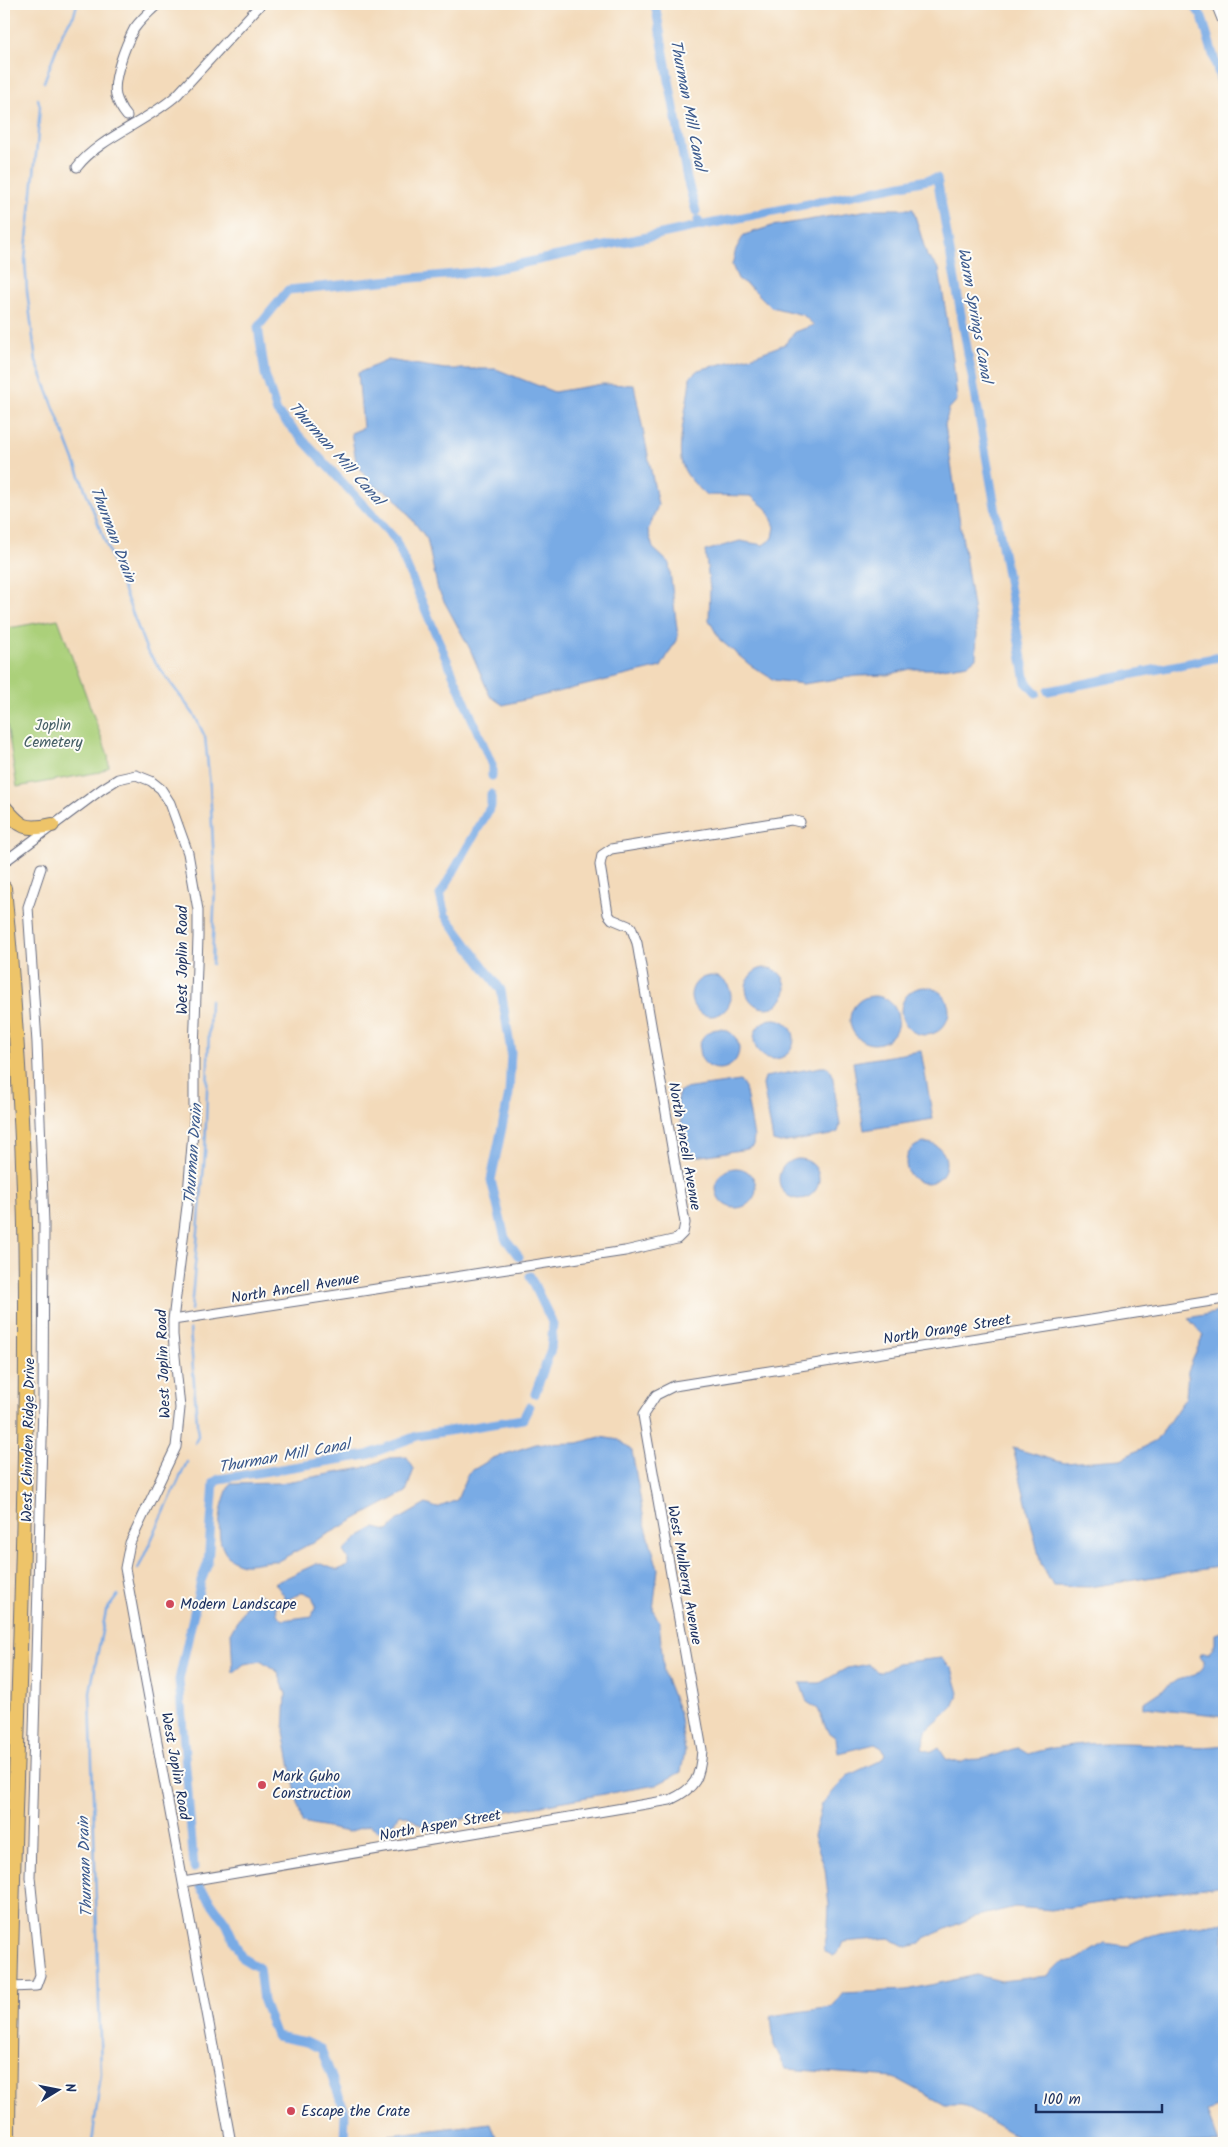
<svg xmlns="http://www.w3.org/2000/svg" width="1228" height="2147" font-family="Kalam,sans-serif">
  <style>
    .built { fill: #f0d0e4 }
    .green { fill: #abd07a; stroke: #63806c }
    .water { fill: #79abe5; stroke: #4a6da2 }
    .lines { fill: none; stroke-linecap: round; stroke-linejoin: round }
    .stream { stroke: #79abe5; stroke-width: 2.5 }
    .canal { stroke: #79abe5; stroke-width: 9 }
    .street-casing { stroke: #676b7e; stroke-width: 11 }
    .primary-casing { stroke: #676b7e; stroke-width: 16 }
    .street { stroke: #fff; stroke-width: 9 }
    .primary { stroke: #eec469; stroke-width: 14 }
    .poi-dot { fill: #d1495b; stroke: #fdfcf7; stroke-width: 2 }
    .labels { text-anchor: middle; stroke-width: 4; stroke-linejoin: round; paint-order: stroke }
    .park-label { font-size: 15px; fill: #465f66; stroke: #fdfcf7 }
    .street-label { font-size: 15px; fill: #1b2f5e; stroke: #fdfcf7 }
    .poi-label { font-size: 15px; fill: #1b2f5e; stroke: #fdfcf7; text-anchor: start }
    .water-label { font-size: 16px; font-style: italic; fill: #3c5a8d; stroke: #fdfcf7 }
  </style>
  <rect width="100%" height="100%" fill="#fdfcf7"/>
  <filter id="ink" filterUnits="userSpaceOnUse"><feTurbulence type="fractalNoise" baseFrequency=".02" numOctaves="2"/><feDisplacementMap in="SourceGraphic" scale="10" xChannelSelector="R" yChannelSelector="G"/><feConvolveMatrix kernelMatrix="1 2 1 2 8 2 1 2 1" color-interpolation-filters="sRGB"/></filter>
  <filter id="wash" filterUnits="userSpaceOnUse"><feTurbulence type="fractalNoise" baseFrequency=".0096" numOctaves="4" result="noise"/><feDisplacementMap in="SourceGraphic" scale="20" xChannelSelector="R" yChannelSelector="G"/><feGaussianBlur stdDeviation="1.12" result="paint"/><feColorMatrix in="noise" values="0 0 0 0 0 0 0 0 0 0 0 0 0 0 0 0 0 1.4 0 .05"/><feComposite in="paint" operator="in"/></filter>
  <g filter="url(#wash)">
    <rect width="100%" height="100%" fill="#f3daba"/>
    <path class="built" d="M9,1347L4,1572V1348Z"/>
    <path class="green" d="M58,619L108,755L109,767L100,772L17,787L4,706V629Z"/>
    <path class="water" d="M875,209H913L927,256L939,269L953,358L957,400L949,409L945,425L977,633L976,658L968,664L936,669H910L887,675L857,676L803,684L774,680L750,665L720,640L709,620L710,589L705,551L740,541L763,545L773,538L775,527L768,510L751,496L706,495C697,486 686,477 682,464C676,443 689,401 690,377L698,370L753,356L785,344L795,332L814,325L803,315L771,307L753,289L738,279L732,265L736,249L744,235L772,226Z
      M388,360L445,369H496L554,392L602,384L634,385L658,505L648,531L653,548L669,563L678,637L661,667L503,705L490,696L470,649L438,590L427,539L394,496L369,483L356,461L351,433L363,428L358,373Z
      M746 988a20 20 0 1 1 40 0a20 20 0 1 1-40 0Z
      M691 996a20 20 0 1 1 40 0a20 20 0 1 1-40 0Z
      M901 1011a24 24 0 1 1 48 0a24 24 0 1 1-48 0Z
      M850 1020a24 24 0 1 1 48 0a24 24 0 1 1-48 0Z
      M754 1039a20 20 0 1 1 40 0a20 20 0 1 1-40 0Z
      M699 1049a20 20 0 1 1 40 0a20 20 0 1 1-40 0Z
      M921,1051L933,1119L864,1130L853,1062Z
      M821,1067H828L832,1073L840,1125L838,1132L831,1135L780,1143L773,1141L763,1085L765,1077Z
      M740,1081L745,1087L754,1137L753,1146L747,1149L695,1157L687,1155L677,1099L679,1092L684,1089Z
      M906 1163a20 20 0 1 1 40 0a20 20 0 1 1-40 0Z
      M779 1179a20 20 0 1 1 40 0a20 20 0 1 1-40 0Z
      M716 1188a20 20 0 1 1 40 0a20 20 0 1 1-40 0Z
      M1224,1311V1566L1089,1587L1053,1586L1041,1564L1013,1448L1064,1463L1121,1459L1156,1441L1186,1397L1188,1371L1203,1335L1188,1318Z
      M600,1437L619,1440L632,1451L644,1520L658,1569L653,1610L659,1621L664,1674L679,1712L685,1751L681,1772L656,1785L422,1826L407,1816L399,1814L391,1827L378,1831L370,1825L348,1832L302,1823L284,1732L286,1694L278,1672L262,1661L244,1664L233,1673L231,1632L246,1605L259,1594L276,1605L277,1614L283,1620L312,1616L316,1606L312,1596L303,1592L287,1600L275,1583L318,1563L337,1570L348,1566V1559L343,1551L360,1536L375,1528L388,1531L398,1520L426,1504L437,1508L457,1500L468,1473L493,1458L536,1444L578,1443Z
      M407,1457L414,1469L406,1492L278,1561C268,1560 251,1565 243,1564C208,1557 219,1507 230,1484L280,1483L363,1468L389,1458Z
      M1224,1631V1716L1144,1707V1702L1177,1680L1195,1675L1203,1668V1660L1199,1657L1201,1653H1209L1215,1644V1634Z
      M941,1658L952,1669L959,1693L953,1707L926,1731L922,1749L932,1752L939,1748L946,1759L960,1763C971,1758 969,1760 980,1759C991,1758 1006,1750 1018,1748L1028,1754C1068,1742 1110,1742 1151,1744C1176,1745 1200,1749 1224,1745V1885L1051,1910L1015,1907L974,1917L925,1938L921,1944L906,1947L889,1938L843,1942L838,1953L833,1956L824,1951L828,1927L829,1905L825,1869L814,1836L822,1804L847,1776L881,1760L885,1754L882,1748L875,1744L838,1753L836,1738L828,1732L818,1709L807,1702L800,1683H820L847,1668L868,1664L878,1672L887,1670L897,1663Z
      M1224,1922V2105L1207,2112L1219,2143H1029L962,2105H945L894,2077L786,2069L774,2045L771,2016L832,2007L843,1993L907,1990L977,1975L1001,1981L1047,1976L1060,1963L1078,1959L1104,1943L1128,1946L1159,1932Z
      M491,2123L497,2140L494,2143H389V2135Z"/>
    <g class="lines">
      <path class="stream" d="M44,82L63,31L74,15L77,4
        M38,99L40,106L37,145L25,259L27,291L36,361L147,651L195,716L205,737L210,786L215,885L212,964
        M191,1310L205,1153L210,1000
        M190,1329L198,1436L195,1443
        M138,1569L187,1462
        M92,2143L101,2073L90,1692L106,1611L118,1595"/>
      <path class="canal" d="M655,4L687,179L696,211
        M1193,4L1202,17L1224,92
        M699,226L937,178L1026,682L1036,693
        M1048,691L1224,656
        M492,776V765L395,539L277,412L265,374L258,327L288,290L486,271L699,226L698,220
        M491,794V806L440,895L445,915L501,990L511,1052L509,1094L491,1180L505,1238L519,1257
        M530,1276L553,1324L551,1349L535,1394
        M194,1868L179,1680L201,1581L208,1563L214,1482L219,1479L367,1455L417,1436L523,1419L529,1407
        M200,1887L226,1923L242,1958L259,1968L263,2001L276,2036L306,2042L321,2049L345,2111L344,2143"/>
    </g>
  </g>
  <g filter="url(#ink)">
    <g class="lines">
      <defs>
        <path id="street" d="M1216,4L1224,24
          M127,116C122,110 118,103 116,96C112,79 126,44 134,29C141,19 149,12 158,4
          M77,167C99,138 147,122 177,95L261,4
          M4,862L102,789L118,779L136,775L151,781L161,789L170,803L188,853L198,910V937L194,1051V1120L187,1206L173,1320V1335L180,1408L176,1447L130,1543L125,1568L231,2143
          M173,1320L625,1251L677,1239L683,1233L685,1223L637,943L631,927L612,919L608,914L600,865L602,855L611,849L791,820L800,822
          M183,1882L670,1800C696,1788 700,1778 702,1750L643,1415L656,1395L674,1386L1224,1299
          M10,1987L36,1986L40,1975L30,1877L43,1404L44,1224L37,1043L28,907L41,868"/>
        <path id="primary" d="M4,807C21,827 25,831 52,825
          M4,888C17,1026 26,1165 26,1304C27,1584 9,1863 8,2143"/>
      </defs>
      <use href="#street" class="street-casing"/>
      <use href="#primary" class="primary-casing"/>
      <use href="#street" class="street"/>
      <use href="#primary" class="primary"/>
    </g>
  </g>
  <g class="poi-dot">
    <circle cx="170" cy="1604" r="5"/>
    <circle cx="262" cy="1785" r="5"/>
    <circle cx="291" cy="2111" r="5"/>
  </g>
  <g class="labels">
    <g class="park-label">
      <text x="53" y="730">Joplin<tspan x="53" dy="17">Cemetery</tspan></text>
    </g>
    <g class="street-label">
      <text transform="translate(182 960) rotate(-90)" y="5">West Joplin Road</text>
      <text transform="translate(685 1146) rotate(80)" y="5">North Ancell Avenue</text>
      <text transform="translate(295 1288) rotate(-9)" y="5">North Ancell Avenue</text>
      <text transform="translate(947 1329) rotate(-9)" y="5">North Orange Street</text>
      <text transform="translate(163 1364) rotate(-92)" y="5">West Joplin Road</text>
      <text transform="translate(28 1440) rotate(-89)" y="5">West Chinden Ridge Drive</text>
      <text transform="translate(685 1575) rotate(80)" y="5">West Mulberry Avenue</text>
      <text transform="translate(176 1766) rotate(80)" y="5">West Joplin Road</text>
      <text transform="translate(440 1825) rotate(-10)" y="5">North Aspen Street</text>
    </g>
    <g class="poi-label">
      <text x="180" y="1609">Modern Landscape</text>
      <text x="272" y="1781">Mark Guho<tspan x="272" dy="17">Construction</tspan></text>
      <text x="301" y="2116">Escape the Crate</text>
    </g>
    <g class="water-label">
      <text transform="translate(689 105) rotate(79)" y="6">Thurman Mill Canal</text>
      <text transform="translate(976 315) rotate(80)" y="6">Warm Springs Canal</text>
      <text transform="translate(337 453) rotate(48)" y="6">Thurman Mill Canal</text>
      <text transform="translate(114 534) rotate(69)" y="6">Thurman Drain</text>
      <text transform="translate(192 1154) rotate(-86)" y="6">Thurman Drain</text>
      <text transform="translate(284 1455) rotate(-10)" y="6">Thurman Mill Canal</text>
      <text transform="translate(84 1867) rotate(-92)" y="6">Thurman Drain</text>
    </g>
  </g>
  <rect width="1228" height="2147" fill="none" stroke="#fdfcf7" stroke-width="20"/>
  <g transform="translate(58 2090) rotate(80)" stroke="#fdfcf7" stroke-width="4" paint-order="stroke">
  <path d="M0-4L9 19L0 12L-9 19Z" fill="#1b2f5e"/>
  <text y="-8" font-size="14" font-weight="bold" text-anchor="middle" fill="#1b2f5e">N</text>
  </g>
  <path d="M1036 2104v8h126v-8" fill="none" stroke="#1b2f5e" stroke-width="2.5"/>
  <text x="1043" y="2104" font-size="15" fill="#1b2f5e" stroke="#fdfcf7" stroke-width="4" paint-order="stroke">100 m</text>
</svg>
